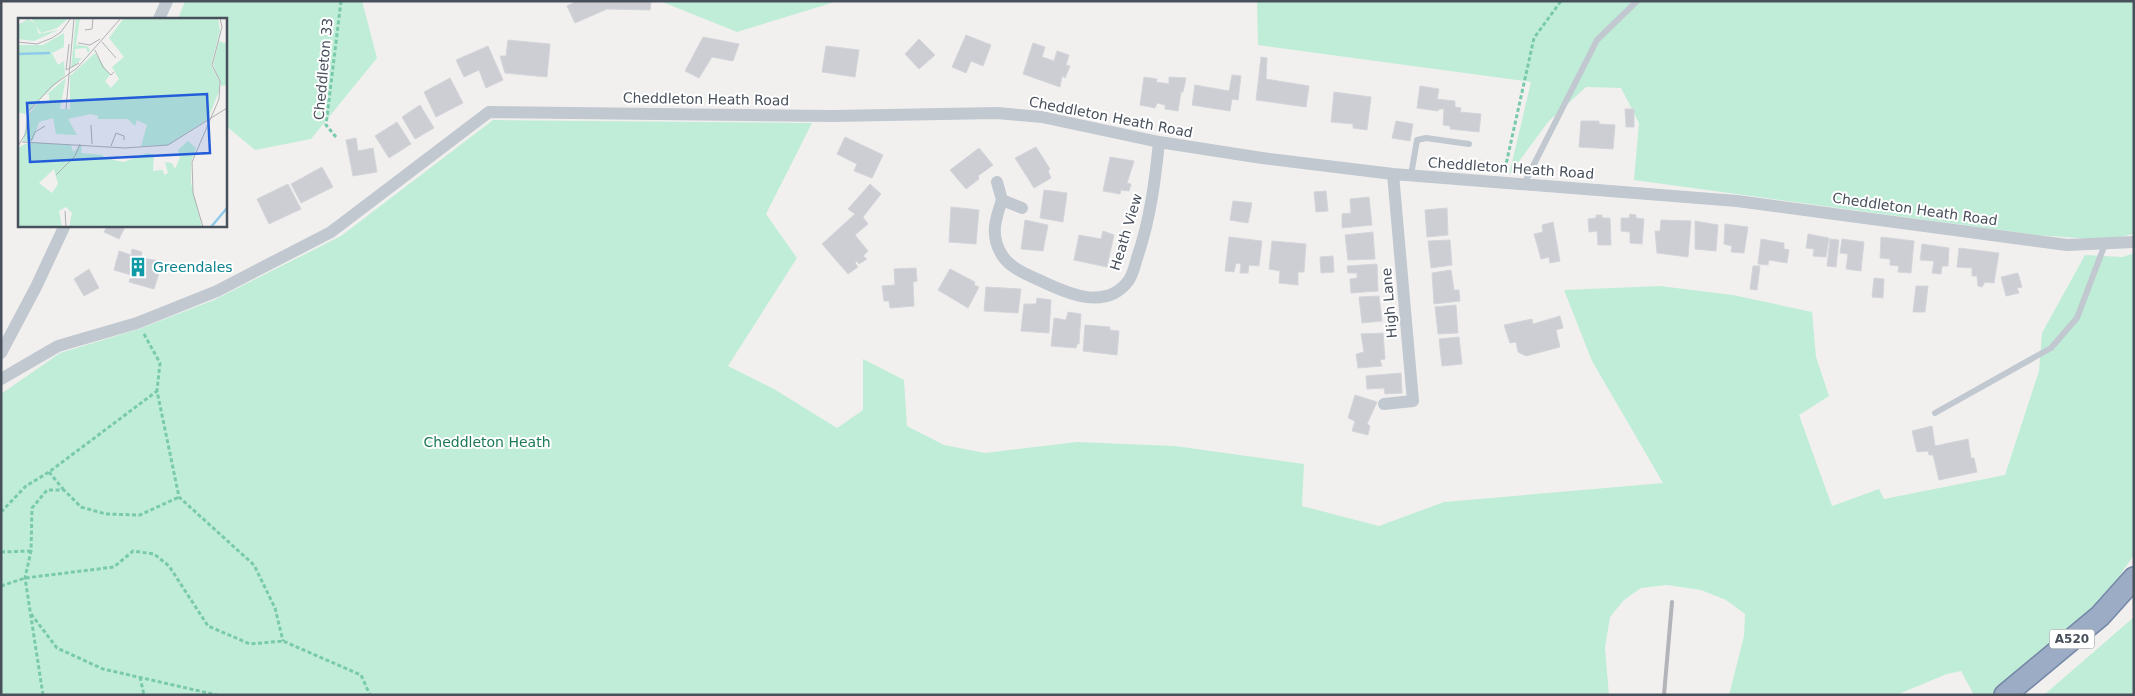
<svg xmlns="http://www.w3.org/2000/svg" width="2135" height="696" font-family="'DejaVu Sans',sans-serif">
  <style>
    .green { fill: #c0edd7 }
    .building { fill: #ccced4; stroke: #d4d5da }
    .lines { fill: none; stroke-linecap: round; stroke-linejoin: round }
    .trunk-casing { stroke: #7587a7; stroke-width: 24 }
    .path { stroke: #79caac; stroke-width: 3; stroke-dasharray: 4 2.5; stroke-linecap: butt }
    .service { stroke: #c1c8d0; stroke-width: 6 }
    .minor { stroke: #c1c8d0; stroke-width: 12 }
    .trunk { stroke: #9cacc4; stroke-width: 21 }
    .rail { stroke: #b2b4b9; stroke-width: 4 }
    .labels { text-anchor: middle; stroke-width: 4; stroke-linejoin: round; paint-order: stroke }
    .shield { fill: #fff; stroke: #7f848d; stroke-width: 1 }
    .shield-label { font-size: 12px; font-weight: bold; fill: #48505c }
    .street-label { font-size: 14px; fill: #48505c; stroke: #fff }
    .culture-label { font-size: 14px; fill: #0d838f; stroke: #fff; text-anchor: start }
    .park-label { font-size: 14px; fill: #1b7a56; stroke: #fff }
    .inset-river { fill: none; stroke: #8fcbe8; stroke-width: 2.5 }
    .inset-road { fill: none; stroke: #aeb0b4; stroke-width: 1 }
    .view { fill: #225cd9; fill-opacity: 0.15; stroke: #225cd9; stroke-width: 2.5 }
    .inset-edge { fill: none; stroke: #48505c; stroke-width: 2.5 }
  </style>
  <rect width="100%" height="100%" fill="#f2f0ef"/>
  <path class="green" d="M185,1H362L377,58L311,139L255,150L225,125V19H178Z
    M660,1H838L737,32Z
    M1257,1H2134V234L2105,240L2037,235L1634,180L1639,123L1621,88L1586,87L1548,122L1509,175L1531,82L1258,45Z
    M493,120L812,123L766,214L797,258L728,366L774,389L837,428L863,410V359L904,380L907,426L944,445L985,453L1077,442L1175,446L1304,464L1302,506L1379,526L1444,502L1663,483L1592,361L1564,290L1660,286L1733,295L1812,312L1816,357L1829,396L1799,415L1832,506L1879,489L1884,499L2005,475L2039,371L2042,333L2085,255L2123,257L2134,253V555L2109,591L2049,649L1994,695H1974L1961,671L1947,674L1896,695H1729L1744,636L1745,614L1726,600L1701,590L1667,585L1641,588L1624,600L1610,617L1605,648L1609,695H1V394L60,353L139,329L214,300L341,236Z
    M2134,617V695H2044L2045,694Z"/>
  <path class="building" d="M577,1H651L650,10L607,9L575,23L567,6Z
    M966,35L991,45L983,66L971,61L966,73L952,67Z
    M703,37L739,44L733,61L712,57L699,78L685,71Z
    M919,39L935,55L919,69L905,54Z
    M508,40L550,44L547,77L505,73L500,56H506Z
    M1033,43L1045,47L1042,57L1054,61L1057,51L1069,55L1066,65L1070,66L1065,78L1062,76L1060,87L1023,74Z
    M488,46L503,80L486,88L479,70L464,77L456,60Z
    M826,46L859,50L855,77L822,72Z
    M1261,57L1267,58L1266,79L1309,86L1306,107L1256,100Z
    M1232,75L1241,76L1238,100L1232,99L1230,111L1192,105L1195,85L1229,91Z
    M1144,77L1157,79L1156,82L1169,84V77L1186,78L1183,92H1181L1178,111L1165,109V105L1157,103L1155,108L1140,105Z
    M450,78L463,103L436,117L424,92Z
    M1420,86L1439,89L1437,99L1455,101V107L1461,108L1460,112L1481,114L1479,132L1450,129V126L1443,125L1444,109H1439L1438,111L1417,108Z
    M1334,92L1371,97L1367,130L1353,128V124L1331,122Z
    M420,105L434,128L415,139L402,117Z
    M1625,109H1634V127H1626Z
    M1396,121L1413,124L1410,141L1392,138Z
    M1581,121H1599V124L1615,125L1613,149L1579,147Z
    M397,122L411,144L389,158L375,136Z
    M845,137L883,155L872,178L854,171L857,164L837,154Z
    M356,138L358,151L373,148L377,172L353,176L346,140Z
    M1036,147L1050,169L1048,171L1051,178L1034,188L1015,158Z
    M979,148L993,165L978,176L979,179L966,189L950,170Z
    M1110,157L1134,161L1127,183L1131,184L1129,191L1121,190L1120,194L1103,191Z
    M322,167L333,187L301,203L291,184Z
    M288,184L301,209L269,224L257,199Z
    M870,184L881,194L863,217L868,224L855,235L868,251L863,256L867,259L859,264L857,261L855,263L858,267L848,274L822,244L855,214L848,209Z
    M1044,190L1067,193L1063,222L1040,218Z
    M1326,191L1328,211L1316,212L1314,192Z
    M1369,197L1372,225L1342,228V214L1351,213L1350,199Z
    M1233,201L1252,203L1248,223L1230,220Z
    M951,207L979,210L976,244L949,242Z
    M1447,208L1448,235L1427,237L1425,210Z
    M1630,214L1636,215V218L1644,219L1642,244L1630,243V232L1621,231V218H1629Z
    M1596,215H1602V218H1610L1611,245H1598L1597,231L1589,232L1588,219L1596,218Z
    M1025,220L1048,225L1043,251L1021,249Z
    M1661,220L1691,221L1688,257L1657,253L1655,231H1660Z
    M1695,221L1718,225L1716,251L1695,249Z
    M1553,222L1560,261L1550,263L1549,257L1541,259L1534,234L1543,232L1542,225Z
    M1725,224L1748,227L1744,253L1731,252L1732,246L1724,244Z
    M108,225H126L119,239L104,232Z
    M1103,231L1114,235L1107,267L1074,260L1079,235L1101,239Z
    M1373,232L1375,259L1348,260L1345,235Z
    M1808,234L1829,238L1826,257L1813,256L1814,249L1806,248Z
    M1229,237L1262,241L1259,266L1249,265L1248,273H1240L1241,264L1236,263L1234,272L1225,271Z
    M1881,237L1914,241L1911,273L1898,272L1899,266L1890,265V259L1880,258Z
    M1761,239L1784,243V249L1789,250L1787,263L1769,260L1768,265L1758,264Z
    M1830,239L1839,240L1836,267L1827,266Z
    M1842,239L1864,242L1861,271L1846,269L1848,254L1840,253Z
    M1450,240L1452,265L1431,268L1428,241Z
    M1272,241L1306,244L1304,272H1298V285L1279,283L1280,271L1269,269Z
    M1922,244L1949,248L1948,266H1942L1941,274L1932,273L1934,261L1920,260Z
    M1959,248L1999,253L1994,283L1985,282L1982,287L1978,286L1977,276H1972V268L1957,267Z
    M132,249L142,252L141,258L161,261L160,264H162L154,289L129,282L131,275L114,270L119,251L131,255Z
    M1333,256L1334,272L1321,273L1320,257Z
    M1377,264L1378,291L1351,293L1350,279L1357,278V273H1348L1347,266Z
    M1753,266H1760L1757,290L1750,289Z
    M916,268L917,281L913,282L914,306L890,308L889,301H884L882,286L895,285L894,269Z
    M89,269L99,288L84,296L74,279Z
    M950,269L975,282L974,285L979,287L968,308L938,290Z
    M1451,270L1454,290H1459L1460,301L1434,304L1432,273Z
    M2018,273L2022,287L2017,288L2019,293L2006,296L2001,277Z
    M1874,278L1884,279L1883,298L1872,297Z
    M1916,286H1928L1925,312H1913Z
    M986,287L1021,289L1018,313L984,311Z
    M1379,296L1382,321L1362,323L1359,297Z
    M1037,298L1051,300L1049,333L1021,331L1024,304H1036Z
    M1456,305L1458,333L1438,334L1435,307Z
    M1068,312L1081,314L1079,344H1077L1076,348L1051,346L1054,318L1066,320Z
    M1560,316L1563,328L1556,330L1560,347L1526,356L1518,352L1516,342L1510,343L1504,325L1532,319L1533,324Z
    M1085,325L1110,327V330L1119,331L1117,355L1083,351Z
    M1383,333L1385,359L1380,360L1382,366L1358,368L1356,354L1364,352L1361,334Z
    M1459,337L1462,364L1442,366L1439,339Z
    M1401,373L1402,393L1385,394L1384,388L1367,389L1366,376Z
    M1355,395L1377,402L1367,424L1370,426L1368,435L1352,431L1355,421L1348,418Z
    M1932,426L1935,446L1968,439L1971,458H1974L1977,472L1939,480L1933,455H1929L1928,451L1917,452L1912,431Z"/>
  <g class="lines">
    <defs>
      <path id="trunk" d="M2005,695L2100,616L2134,578"/>
    </defs>
    <use href="#trunk" class="trunk-casing"/>
    <path class="path" d="M336,137L326,125L341,1
      M1505,169L1534,38L1561,1
      M144,334L160,363L157,391L179,497L254,565L275,608L283,641
      M49,472L63,489
      M1,512L26,486L49,472L157,391
      M1,552L31,551
      M1,586L25,578L114,567L133,551L154,554L169,566L208,626L250,644L283,641L361,675L370,695
      M31,614L57,648L103,669L217,695
      M140,677L144,695
      M43,695L25,578L31,551L32,508L47,490H64L81,507L106,514L140,515L179,497"/>
    <path class="service" d="M1411,175L1417,140L1426,138L1469,144
      M1524,184L1597,40L1637,1
      M1935,413L2051,348L2077,318L2105,244"/>
    <path class="minor" d="M159,19L167,1
      M997,182L1002,200L1022,208
      M1002,200C995,220 990,236 1002,255C1010,268 1026,274 1039,280C1066,293 1106,312 1129,280C1133,274 1135,265 1137,258C1150,220 1155,182 1159,142
      M1,353L36,287L65,225
      M1,379L58,346L137,323L217,291L331,232L489,112L833,116L997,113L1042,117L1159,142L1262,158L1393,174L1737,201L2067,245L2134,242
      M1384,404L1413,401L1393,174"/>
    <use href="#trunk" class="trunk"/>
    <path class="rail" d="M1664,695L1672,602"/>
  </g>
  <defs>
    <symbol id="building-bare" viewBox="-9 -9 18 18"><path d="M-4-6H4V6H1V3H-1V6H-4ZM-2.5-4.3h1.7v1.8h-1.7ZM.8-4.3h1.7v1.8H.8ZM-2.5-1h1.7V.8h-1.7ZM.8-1h1.7V.8H.8Z" fill="#0f9aa8" stroke="#fff" stroke-width="2.5" paint-order="stroke"/></symbol>
  </defs>
  <g fill-rule="evenodd">
    <use href="#building-bare" x="124" y="253" width="28" height="28"/>
  </g>
  <g class="labels">
    <rect class="shield" x="2049.5" y="629.5" width="45" height="19" rx="4"/>
    <g class="shield-label">
      <text x="2072" y="643">A520</text>
    </g>
    <g class="street-label">
      <text transform="translate(323 69) rotate(-85)" y="5">Cheddleton 33</text>
      <text transform="translate(706 99) rotate(1)" y="5">Cheddleton Heath Road</text>
      <text transform="translate(1111 117) rotate(11)" y="5">Cheddleton Heath Road</text>
      <text transform="translate(1511 168) rotate(4)" y="5">Cheddleton Heath Road</text>
      <text transform="translate(1915 209) rotate(8)" y="5">Cheddleton Heath Road</text>
      <text transform="translate(1126 232) rotate(-73)" y="5">Heath View</text>
      <text transform="translate(1389 303) rotate(-95)" y="5">High Lane</text>
    </g>
    <g class="culture-label">
      <text x="153" y="272">Greendales</text>
    </g>
    <g class="park-label">
      <text x="487" y="447">Cheddleton Heath</text>
    </g>
  </g>
  <g transform="translate(18 18)">
    <rect width="209" height="209" fill="#f2f0ef"/>
    <path d="M13,0H51L39,10L23,15ZM58,0H62L58,27L69,28L72,32L70,35L68,30L57,31V40H64L53,51ZM106,0H200L202,13L193,47L201,63V73L190,101L150,127L123,128L129,107L119,102L117,108L110,101H80V98L73,96L50,101L59,117L38,116L35,100L21,104L15,122L5,124L9,98L21,84H31V76L28,77L48,60L42,91H52V58L77,35L92,57L87,63L93,70L101,61L94,49L106,39L91,20ZM10,1L17,5L21,16L40,12L16,23L0,21V7ZM46,15V29L34,35L40,47L46,43L47,57L7,96L0,94V27H25ZM201,23L209,26V67L203,68L195,46ZM170,123L178,130L173,144V165L184,209H51L54,195L48,189L41,193L44,209H0V130L5,127L13,124L53,127L55,134L64,127L63,135L85,137L86,140L106,144L129,135L136,137L135,153L145,152L146,157L150,155L147,144L154,145L157,151L162,139L160,132ZM36,151L40,166L34,175L21,165Z" fill="#c0edd7" fill-rule="evenodd"/>
    <path class="inset-river" d="M0,36L32,35M193,209L209,190"/>
    <path class="inset-road" d="M67,12L74,11L75,0M0,24L19,26L34,20L43,14L53,0M84,24L98,40M60,25L72,27L82,21M51,26L48,52L61,45M77,32L85,49L93,57L96,54M48,91L56,0M73,107L74,126M13,123L17,114L27,108M4,124L107,130L150,127L209,90M0,128L8,115L10,94L34,68L59,50L103,0M93,128L98,115L106,118V122M38,157L57,138L62,126M47,193L48,209M185,209L175,175L174,144L201,81L202,63L194,47L204,9L202,0"/>
    <path class="view" d="M189,76L192,135L12,144L9,85Z"/>
    <rect width="209" height="209" class="inset-edge"/>
  </g>
  <rect width="2135" height="696" fill="none" stroke="#48505c" stroke-width="5"/>
</svg>
